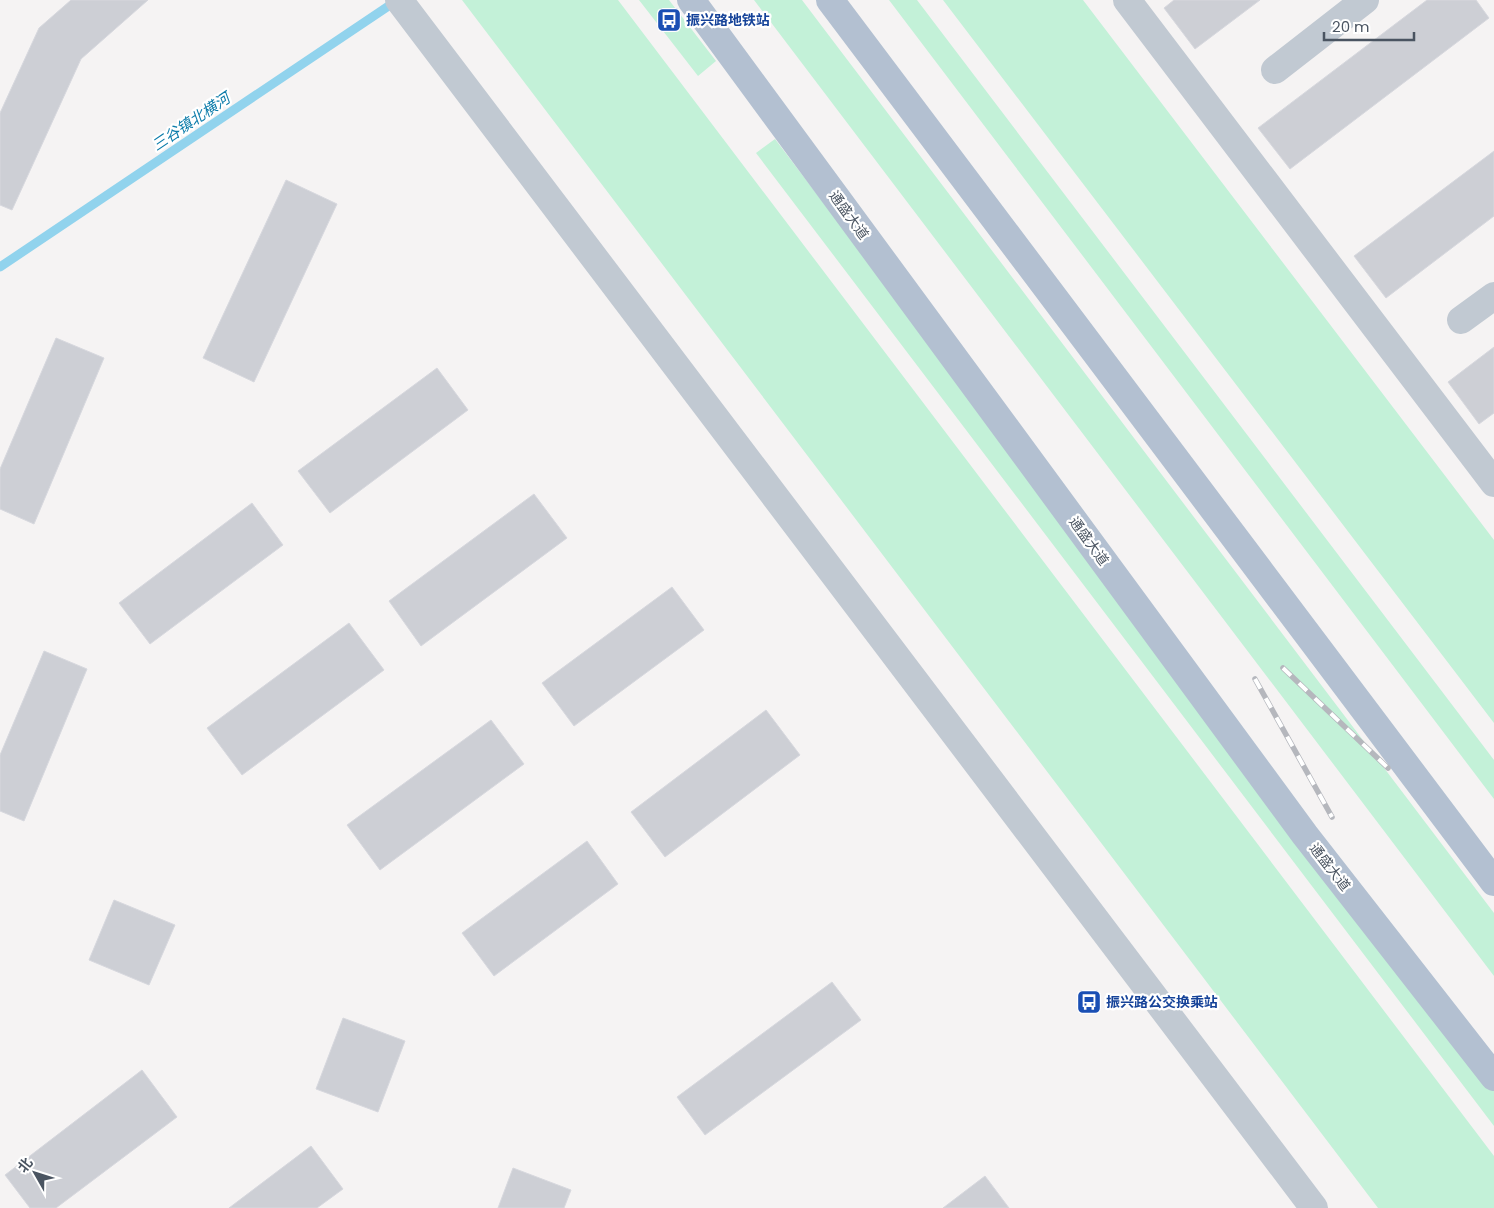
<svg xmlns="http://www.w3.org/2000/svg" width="1494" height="1208" font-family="Poppins,'Noto Sans SC',sans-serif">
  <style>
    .green { fill: #c3f1d8 }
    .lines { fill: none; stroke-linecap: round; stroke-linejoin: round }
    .stream { stroke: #91d3ed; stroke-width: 9 }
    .building { fill: #cdcfd5; stroke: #d7d8de }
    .minor { stroke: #c1c9d2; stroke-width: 28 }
    .major { stroke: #b3c0d1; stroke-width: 28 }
    .rail-casing { stroke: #b5b7bd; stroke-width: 5.5 }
    .rail { stroke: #fff; stroke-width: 4; stroke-dasharray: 11; stroke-linecap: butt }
    .labels { text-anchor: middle; stroke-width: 4.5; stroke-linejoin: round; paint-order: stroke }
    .transit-label { font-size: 14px; font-weight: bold; fill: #164399; stroke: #fff; text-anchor: start }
    .street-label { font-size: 14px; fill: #4a5461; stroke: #fff }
    .water-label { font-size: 15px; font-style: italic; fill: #0c7caa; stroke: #fff }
  </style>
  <rect width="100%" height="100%" fill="#f5f3f3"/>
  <path class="green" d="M462,0H618L1494,1156V1208H1378Z
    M639,0H669L716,61L698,76Z
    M754,0H802L1494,913V976Z
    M889,0H917L1494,760V799Z
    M943,0H1083L1494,540V723Z
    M775,139L1494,1087V1126L756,153Z"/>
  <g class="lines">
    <path class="stream" d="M0,267L396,1"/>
  </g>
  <path class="building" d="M71,0H148L81,59L12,210L0,205V113L39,28Z
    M1174,0H1260L1195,49L1164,8Z
    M1427,0H1476L1489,18L1290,169L1258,128Z
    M1494,151V216L1386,298L1354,256Z
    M286,180L337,204L254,382L203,358Z
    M56,338L104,358L34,524L0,509V469Z
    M1494,347V413L1479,424L1448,382Z
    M437,368L468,410L330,513L298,471Z
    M534,494L567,538L421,646L389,601Z
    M252,503L283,545L150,644L119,603Z
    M672,587L704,630L574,726L542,683Z
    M349,623L384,670L242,775L207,728Z
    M44,651L87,669L24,821L0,811V755Z
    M766,710L800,755L665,857L631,812Z
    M491,720L524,764L380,870L347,825Z
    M587,841L618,884L494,976L462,933Z
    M114,900L175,925L149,985L89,960Z
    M832,982L861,1020L705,1135L677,1097Z
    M343,1018L405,1041L378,1112L316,1089Z
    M142,1070L177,1117L56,1208H30L5,1175Z
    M311,1146L343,1189L317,1208H229Z
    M513,1168L571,1190L564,1208H498Z
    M985,1176L1009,1208H943Z"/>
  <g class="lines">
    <path class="minor" d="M399,0L1314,1208
      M1127,0L1494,483
      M1275,70L1365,0
      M1461,320L1494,296"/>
    <path class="major" d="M691,0L1305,835L1494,1077
      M830,0L1494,882"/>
    <defs>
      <path id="rail" d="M1283,668L1388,768
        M1255,679L1332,817"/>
    </defs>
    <use href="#rail" class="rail-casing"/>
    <use href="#rail" class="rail"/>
  </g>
  <defs>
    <symbol id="bus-square" viewBox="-11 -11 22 22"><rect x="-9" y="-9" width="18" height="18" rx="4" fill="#1a4fb4" stroke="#fff"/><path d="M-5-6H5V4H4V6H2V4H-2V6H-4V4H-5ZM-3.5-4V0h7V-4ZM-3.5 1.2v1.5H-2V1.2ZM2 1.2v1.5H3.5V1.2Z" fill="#fff"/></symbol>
  </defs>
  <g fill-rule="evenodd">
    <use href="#bus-square" x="655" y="6" width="28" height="28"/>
    <use href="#bus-square" x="1075" y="988" width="28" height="28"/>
  </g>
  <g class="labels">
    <g class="transit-label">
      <text x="686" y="25">振兴路地铁站</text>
      <text x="1106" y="1007">振兴路公交换乘站</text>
    </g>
    <g class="street-label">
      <text transform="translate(849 215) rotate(54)" y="5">通盛大道</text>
      <text transform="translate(1089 541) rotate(54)" y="5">通盛大道</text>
      <text transform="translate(1330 867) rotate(52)" y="5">通盛大道</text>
    </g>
    <g class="water-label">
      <text transform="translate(191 122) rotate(-34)" y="5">三谷镇北横河</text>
    </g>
  </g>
  <g transform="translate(35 1173) rotate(309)" stroke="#ffffff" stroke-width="4" paint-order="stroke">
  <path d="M0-4L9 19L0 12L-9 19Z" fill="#4a5461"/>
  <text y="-8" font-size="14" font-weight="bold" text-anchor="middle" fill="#4a5461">北</text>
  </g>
  <path d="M1324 32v8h90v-8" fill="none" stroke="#4a5461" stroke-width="2.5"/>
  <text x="1332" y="32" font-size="15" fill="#4a5461" stroke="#ffffff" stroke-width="4" paint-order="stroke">20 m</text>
</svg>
